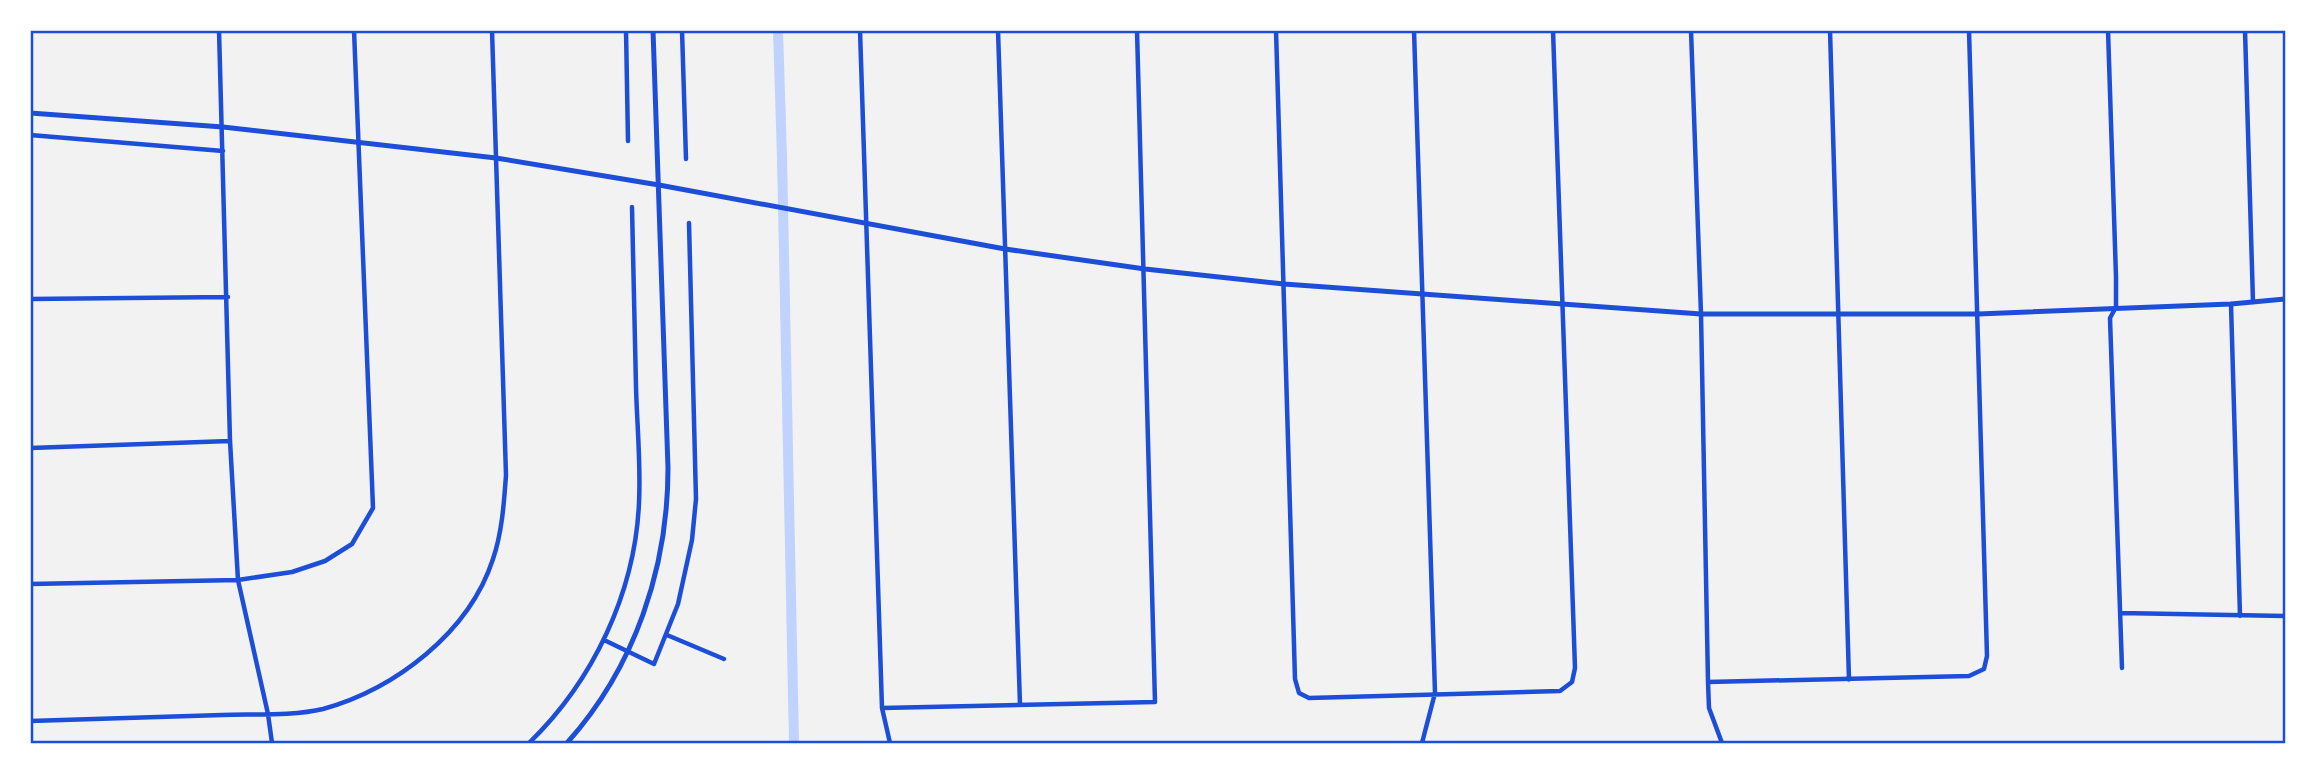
<svg xmlns="http://www.w3.org/2000/svg" width="2315" height="773" font-family="Inter,sans-serif">
  <style>
    .lines { fill: none; stroke-linecap: round; stroke-linejoin: round }
    .canal { stroke: #bfd3fe; stroke-width: 10 }
    .minor { stroke: #1d4ed8; stroke-width: 4.5 }
    .tertiary { stroke: #1d4ed8; stroke-width: 5 }
    .neatline { fill: none; stroke: #1d4ed8; stroke-width: 2.5 }
  </style>
  <rect width="100%" height="100%" fill="#f2f2f2"/>
  <g class="lines">
    <path class="canal" d="M778,30L782,157L794,743"/>
    <path class="minor" d="M219,30L230,441L238,580L268,714L272,743
      M626,30L628,141
      M682,30L686,159
      M860,30L882,708L890,743
      M998,30L1020,705
      M1276,30L1295,679L1299,693L1309,698L1560,691L1572,682L1575,668L1553,30
      M1414,30L1435,693L1422,743
      M1691,30L1701,314L1708,682L1709,708L1722,743
      M1830,30L1849,680
      M2108,30L2116,277V307L2110,318L2122,668
      M2245,30L2253,302
      M30,135L223,151
      M30,299L228,297
      M2231,304L2240,616
      M30,448L230,441
      M30,584L238,580L292,572L325,561L352,544L373,508L354,30
      M2120,613L2285,616
      M667,635L724,659
      M604,640L654,664L678,604L692,540L696,499L689,223
      M1708,682L1969,676L1984,669L1987,656L1969,30
      M882,708L1155,702L1137,30
      M30,721C94,719 158,717 222,715C252,714 295,716 323,709C395,689 469,633 493,559C502,533 504,503 506,475L492,30
      M529,743C593,681 635,593 639,503C641,465 637,425 636,387C635,327 633,267 632,207"/>
    <path class="tertiary" d="M30,113L223,127L496,158L659,185L1005,249L1145,269L1284,284L1701,314H1978L2231,304L2285,299
      M567,743C635,667 668,568 668,468L653,30"/>
  </g>
  <rect width="2315" height="773" fill="none" stroke="#ffffff" stroke-width="63"/>
  <rect x="32" y="32" width="2252" height="710" class="neatline"/>
</svg>
